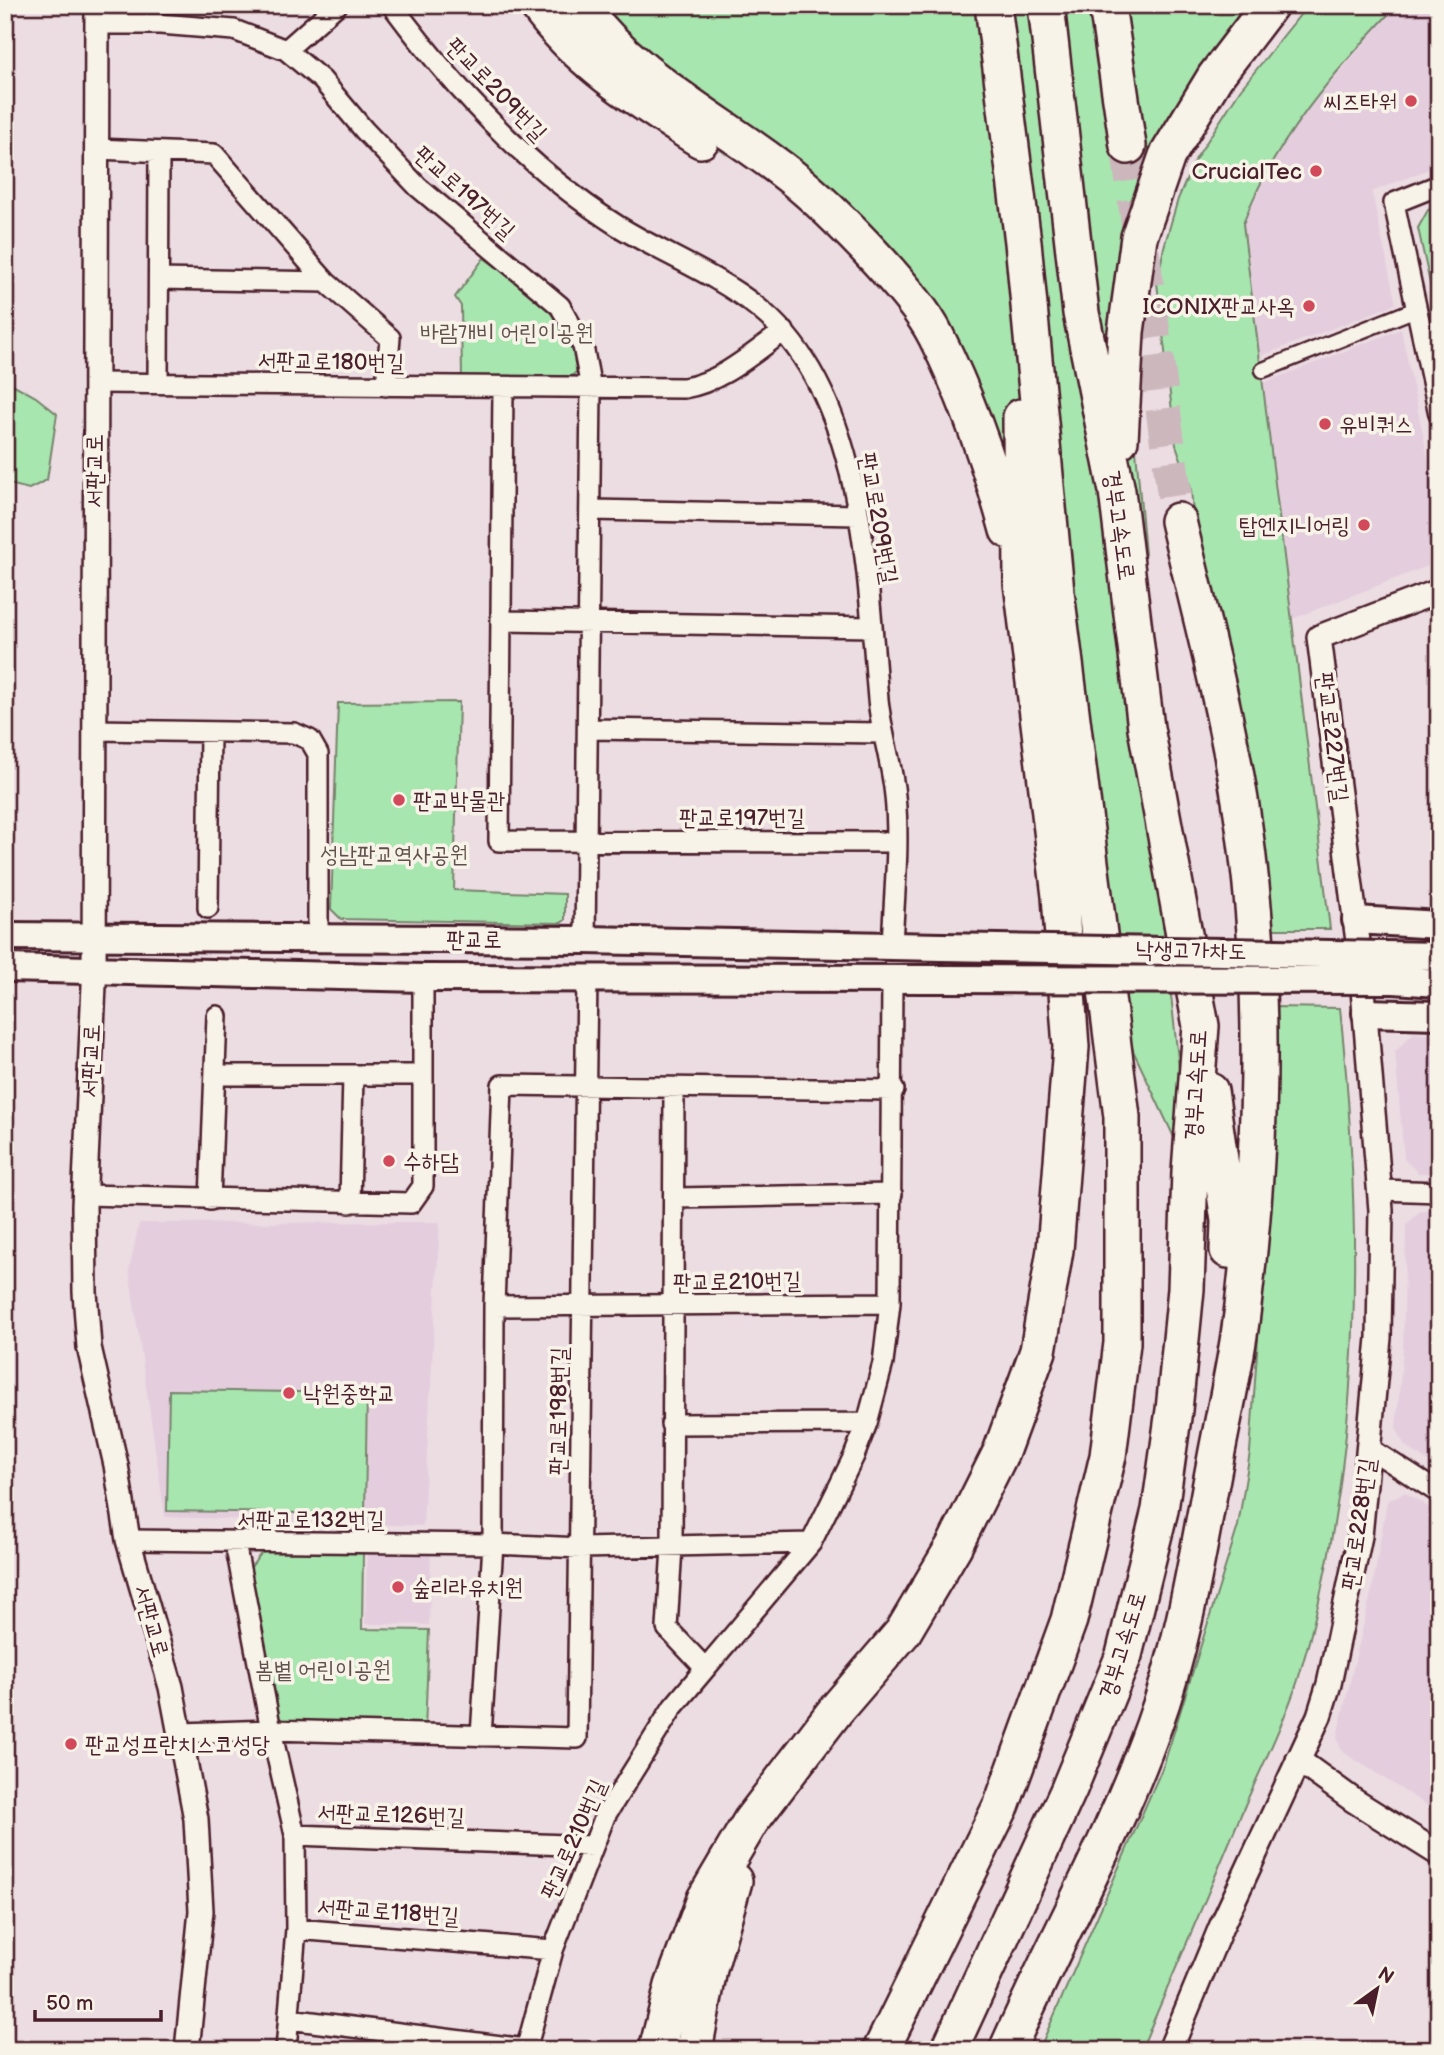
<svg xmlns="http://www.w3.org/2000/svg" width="1444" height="2055" font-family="'Balsamiq Sans','Poor Story',sans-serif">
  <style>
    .built { fill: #e4cede }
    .green { fill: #a7e7af; stroke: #78836d; stroke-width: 2 }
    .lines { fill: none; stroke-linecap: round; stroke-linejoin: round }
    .motorway-tunnel { stroke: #ccb7bd; stroke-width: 35; stroke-dasharray: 35 18; stroke-linecap: butt }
    .pedestrian-casing { stroke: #4a1f2b; stroke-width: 19 }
    .minor-casing { stroke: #4a1f2b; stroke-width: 24 }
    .tertiary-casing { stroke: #4a1f2b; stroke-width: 28 }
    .secondary-casing { stroke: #4a1f2b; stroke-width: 32 }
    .motorway-casing { stroke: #4a1f2b; stroke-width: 40 }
    .pedestrian { stroke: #f7f3e8; stroke-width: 14 }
    .minor { stroke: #f7f3e8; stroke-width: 19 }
    .tertiary { stroke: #f7f3e8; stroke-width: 23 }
    .secondary { stroke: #f7f3e8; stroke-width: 26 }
    .motorway { stroke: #f7f3e8; stroke-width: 35 }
    .secondary-bridge-casing { stroke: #4a1f2b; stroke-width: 32; stroke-linecap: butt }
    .secondary-bridge { stroke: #f7f3e8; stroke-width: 26 }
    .poi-dot { fill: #d1495b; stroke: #f7f3e8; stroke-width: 2.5 }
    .labels { text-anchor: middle; stroke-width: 7; stroke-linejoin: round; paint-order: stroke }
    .street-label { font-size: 23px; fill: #4a1f2b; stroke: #f7f3e8 }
    .poi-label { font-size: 23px; fill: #4a1f2b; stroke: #f7f3e8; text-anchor: start }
    .park-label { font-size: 23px; fill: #61514c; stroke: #f7f3e8 }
  </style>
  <rect width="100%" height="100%" fill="#ecdde2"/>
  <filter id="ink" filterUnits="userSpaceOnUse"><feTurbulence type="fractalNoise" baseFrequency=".0143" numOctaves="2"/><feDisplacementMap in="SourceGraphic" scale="14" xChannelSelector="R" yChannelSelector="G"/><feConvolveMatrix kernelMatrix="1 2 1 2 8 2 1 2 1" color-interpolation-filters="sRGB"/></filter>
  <g filter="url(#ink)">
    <path class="built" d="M1397,5H1439V165L1372,192L1396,304L1259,357L1243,224L1254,195L1301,117Z
      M1401,329L1439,511V559L1436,563L1292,619L1263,383Z
      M1413,1033L1439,1035V1174L1418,1173L1404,1159L1395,1052Z
      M1420,1211L1439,1212V1469L1405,1446L1396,1428L1403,1347L1406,1225Z
      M440,1222L423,1526L165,1517L129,1270L139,1223Z
      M1405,1492L1439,1514V1797L1431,1808L1341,1751L1337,1736L1372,1589L1387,1501Z
      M367,1549L431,1551L429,1625L365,1624Z"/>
    <path class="green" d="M537,5H1273L1167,156L1126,332L1145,555L1117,494L1190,1171L1060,896L1022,583L935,334L841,224L652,108Z
      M1308,5H1397C1337,69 1273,141 1243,224L1330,929H1267L1193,514L1191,488L1176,445L1157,283L1164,247L1178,199L1195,160L1240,90Z
      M1439,206V315L1437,316L1418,228L1428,210Z
      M484,258C535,295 557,306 580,368L569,379H462L461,306L455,297Z
      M5,380L36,397L57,414L47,480L29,489L5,483Z
      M459,702L454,890L565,894V920L561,923L341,919L331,909L338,703Z
      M1274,1007L1340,1008C1363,1231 1364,1463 1298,1680C1284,1723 1263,1764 1245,1805C1211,1887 1176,1968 1141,2050H1039L1164,1764L1238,1526L1250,1452L1273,1124Z
      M169,1390L367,1393L365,1514L167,1511Z
      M263,1551H363L362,1629L429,1630L425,1730L294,1724L276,1717L248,1571Z"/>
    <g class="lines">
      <path class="motorway-tunnel" d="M1128,146L1178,521"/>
      <defs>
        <path id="pedestrian" d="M1263,370L1416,309"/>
        <path id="minor" d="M392,5C455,90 528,169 618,226C663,254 716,274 757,307C864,391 867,575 878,699C881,732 892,763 895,796C900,845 894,896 892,946
          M97,24H160L234,30L286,50L322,80L364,130L418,187L560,306L583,346L591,388L585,940
          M286,50L337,5
          M97,149L214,154L326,282L390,338L386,386
          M1439,185L1394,203L1439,414
          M159,279L326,282
          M158,382L159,152
          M95,383L684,388C722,382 753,353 784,331
          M503,387L499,841L896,842
          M590,510L858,515
          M503,621L872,627
          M588,729L882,733
          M94,730L294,733L310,740L318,754V939
          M208,908L210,732
          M215,1075H423
          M674,1088L672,1547L667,1628L704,1667
          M1381,1190L1439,1192
          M85,1195L411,1203L423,1186V978
          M675,1198L892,1194
          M210,1200L217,1016
          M350,1203L353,1075
          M494,1306L890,1303
          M671,1424L867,1423
          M1369,1448L1439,1493
          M128,1540L493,1544L581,1548L811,1543
          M235,1543L271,1730L295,1835L296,1929L286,2050
          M181,1733L271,1730L577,1738L587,976
          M481,1736L493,1544L494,1306L502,1085L894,1090
          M295,1835L593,1846
          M296,1929L553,1950
          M289,2019L526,2049
          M526,2050L553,1950L605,1816L673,1707L811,1543L854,1456L867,1423L883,1363L890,1303L892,979"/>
        <path id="tertiary" d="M97,5L94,985L84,1206L85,1292L89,1347L116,1465L128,1540L171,1687L196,1819L201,1911L187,2050
          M1298,1760L1353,1800L1439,1854
          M1170,2050L1221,1927L1319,1716L1329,1684L1360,1536L1379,1338L1381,1210L1361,965L1319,637L1439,591"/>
        <path id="secondary" d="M1356,920L1439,925
          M5,936L585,940L942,947
          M5,968L423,978L943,979
          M1366,1013L1439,1015"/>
        <path id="motorway" d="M537,5C578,63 642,102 701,140
          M580,5C632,76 713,117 781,169C822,199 914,291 936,336C967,397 990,464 1008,530
          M1107,5L1128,146
          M1120,440L1126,332L1139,237L1167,156L1215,77L1270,5
          M1210,1091L1229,1221L1228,1250
          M657,2050L673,1986L705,1899L751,1821L836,1710L903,1632L954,1546L1001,1452L1038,1351L1055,1250L1071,1047L1060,896L1022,583L1021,417
          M694,2050L709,1969L734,1881
          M881,2050L1002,1804L1069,1620L1108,1456L1122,1343V1117L1056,592L1023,242L993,5
          M949,2050L1069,1789L1124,1655L1160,1510L1174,1410L1186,1289L1190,1171L1201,1026L1146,728L1117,491L1081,313L1046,5
          M1007,2050C1055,1941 1114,1837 1154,1725C1185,1640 1198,1550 1215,1462C1224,1413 1236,1364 1242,1314C1263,1145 1267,968 1240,800C1225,706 1200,614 1178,521"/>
      </defs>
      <use href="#pedestrian" class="pedestrian-casing"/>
      <use href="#minor" class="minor-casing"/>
      <use href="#tertiary" class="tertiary-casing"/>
      <use href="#secondary" class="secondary-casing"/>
      <use href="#motorway" class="motorway-casing"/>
      <use href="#pedestrian" class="pedestrian"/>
      <use href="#minor" class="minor"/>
      <use href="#tertiary" class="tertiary"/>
      <use href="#secondary" class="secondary"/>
      <use href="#motorway" class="motorway"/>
      <defs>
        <path id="secondary-bridge" d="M942,947L1439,956
          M943,979L1394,980L1439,983"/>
      </defs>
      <use href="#secondary-bridge" class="secondary-bridge-casing"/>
      <use href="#secondary-bridge" class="secondary-bridge"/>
    </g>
  </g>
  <g class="poi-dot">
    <circle cx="1411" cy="101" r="7"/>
    <circle cx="1316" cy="171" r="7"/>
    <circle cx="1309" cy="306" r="7"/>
    <circle cx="1325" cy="424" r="7"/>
    <circle cx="1364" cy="525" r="7"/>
    <circle cx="399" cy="800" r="7"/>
    <circle cx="389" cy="1161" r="7"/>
    <circle cx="289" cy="1393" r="7"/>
    <circle cx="398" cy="1587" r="7"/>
    <circle cx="71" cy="1744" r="7"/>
  </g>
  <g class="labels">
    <g class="street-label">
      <text transform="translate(497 89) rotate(46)" y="8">판교로209번길</text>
      <text transform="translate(465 192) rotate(42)" y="8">판교로197번길</text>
      <text transform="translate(331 361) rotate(1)" y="8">서판교로180번길</text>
      <text transform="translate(94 471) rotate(-90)" y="8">서판교로</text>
      <text transform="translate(879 518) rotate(80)" y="8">판교로209번길</text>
      <text transform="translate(1120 525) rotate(82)" y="8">경부고속도로</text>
      <text transform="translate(1333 737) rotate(83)" y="8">판교로227번길</text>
      <text x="742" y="825">판교로197번길</text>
      <text x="474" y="947">판교로</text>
      <text transform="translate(1191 950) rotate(1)" y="8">낙생고가차도</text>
      <text transform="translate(90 1061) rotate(-88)" y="8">서판교로</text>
      <text transform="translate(1195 1085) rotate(-87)" y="8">경부고속도로</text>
      <text transform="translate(737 1281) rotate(-1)" y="8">판교로210번길</text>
      <text transform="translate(558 1411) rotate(-89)" y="8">판교로198번길</text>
      <text x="311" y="1527">서판교로132번길</text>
      <text transform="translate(1358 1524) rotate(-82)" y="8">판교로228번길</text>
      <text transform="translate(152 1621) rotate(74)" y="8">서판교로</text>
      <text transform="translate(1122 1645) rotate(-73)" y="8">경부고속도로</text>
      <text transform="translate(391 1814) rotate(2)" y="8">서판교로126번길</text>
      <text transform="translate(573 1839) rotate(-66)" y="8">판교로210번길</text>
      <text transform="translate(388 1911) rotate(4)" y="8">서판교로118번길</text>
    </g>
    <g class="poi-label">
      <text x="1397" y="109" text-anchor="end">씨즈타워</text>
      <text x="1302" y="179" text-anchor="end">CrucialTec</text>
      <text x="1295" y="314" text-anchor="end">ICONIX판교사옥</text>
      <text x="1339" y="432">유비쿼스</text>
      <text x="1350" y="533" text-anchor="end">탑엔지니어링</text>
      <text x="413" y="808">판교박물관</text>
      <text x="403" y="1169">수하담</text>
      <text x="303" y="1401">낙원중학교</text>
      <text x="412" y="1595">숲리라유치원</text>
      <text x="85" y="1752">판교성프란치스코성당</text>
    </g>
    <g class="park-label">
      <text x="507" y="340">바람개비 어린이공원</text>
      <text x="394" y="862">성남판교역사공원</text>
      <text x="323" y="1677">봄볕 어린이공원</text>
    </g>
  </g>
  <rect width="1444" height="2055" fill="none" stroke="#f7f3e8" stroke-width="28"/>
  <rect x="14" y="14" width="1416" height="2027" fill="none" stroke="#4a1f2b" stroke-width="2.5" filter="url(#ink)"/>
  <g transform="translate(1377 1989) rotate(33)" stroke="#f7f3e8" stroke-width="5" paint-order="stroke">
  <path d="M0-5L12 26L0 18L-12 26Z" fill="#4a1f2b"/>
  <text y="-10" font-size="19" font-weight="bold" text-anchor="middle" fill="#4a1f2b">N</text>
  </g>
  <path d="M35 2010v10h126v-10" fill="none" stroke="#4a1f2b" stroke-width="3.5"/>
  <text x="46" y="2010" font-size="21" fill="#4a1f2b" stroke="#f7f3e8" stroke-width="5" paint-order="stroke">50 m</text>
</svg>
